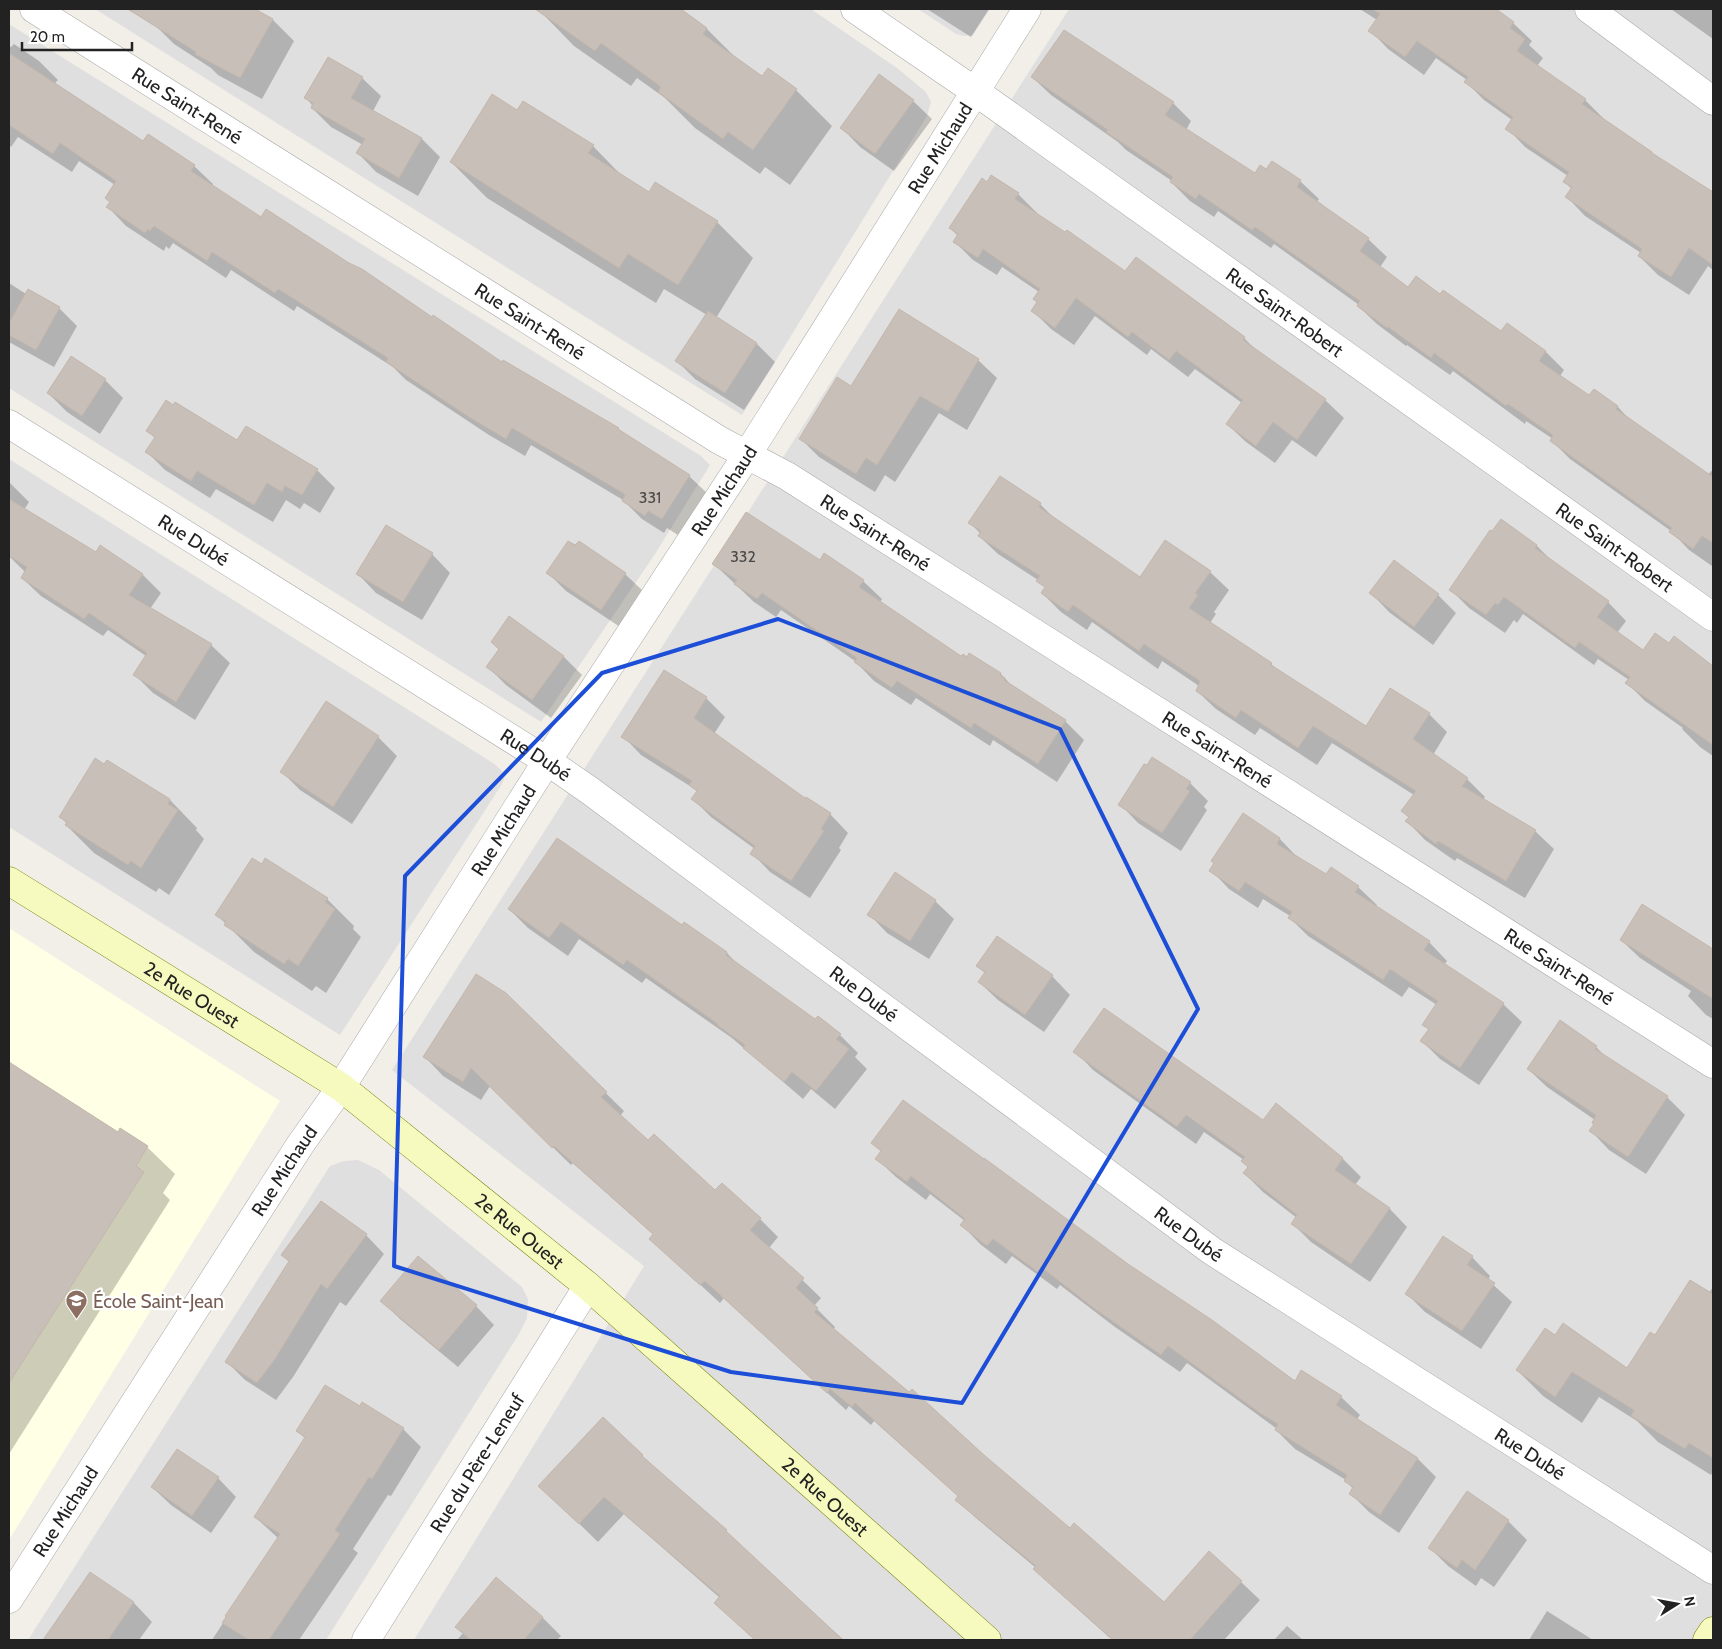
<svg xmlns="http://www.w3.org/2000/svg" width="1722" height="1649" font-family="Cabin,sans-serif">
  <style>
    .residential { fill: #e0dfdf }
    .education { fill: #ffffe5 }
    .shadow { fill: #0003 }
    .building { fill: #c7bfb8; stroke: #c4b6ab }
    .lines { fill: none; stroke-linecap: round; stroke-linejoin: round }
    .street-casing { stroke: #a9a9a9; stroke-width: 29 }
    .secondary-casing { stroke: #707d05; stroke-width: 29 }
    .street { stroke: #fff; stroke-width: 28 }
    .secondary { stroke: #f7fabf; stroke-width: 28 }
    .marked { fill: none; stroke: #1d4ed8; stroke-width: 4; stroke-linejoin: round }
    .labels { text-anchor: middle; stroke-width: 4.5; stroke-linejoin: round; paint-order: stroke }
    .number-label { font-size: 16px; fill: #4b4948 }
    .street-label { font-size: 19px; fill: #222; stroke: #fff }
    .education-label { font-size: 19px; fill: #785e54; stroke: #fff; text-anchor: start }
  </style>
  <rect width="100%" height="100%" fill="#f2efe9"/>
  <path class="residential" d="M95,9H811L897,68L926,92L931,102L927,116L742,415Z
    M918,9H990L973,35L964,36L956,34Z
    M1069,9H1713V1640H414L644,1266L392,1070Z
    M9,24L701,456L710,465L655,554L541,722L9,388Z
    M9,459L493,763L506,774L502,784L340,1035L9,827Z
    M358,1160L379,1170L522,1287L528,1299L527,1318L519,1334L326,1640H28L330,1166L344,1161Z"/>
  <path class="education" d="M9,928L280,1101L9,1540Z"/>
  <path class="shadow" d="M127,9H253L273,20L294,41L262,99L218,75L211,68L174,44L157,27Z
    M538,9H679L707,29L743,65L762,78L796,90L832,126L790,185L765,167L760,174L695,128L665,98L637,78L631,86L574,46Z
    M927,9H989L971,37Z
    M1360,9H1493L1513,23L1532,41L1529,45L1543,58L1537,66L1585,100L1603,118L1602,120L1657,158L1713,194V270L1708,266L1689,295L1658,275L1639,256L1641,253L1585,216L1567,197L1572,189L1564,182L1568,176L1525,147L1507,128L1512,120L1484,100L1466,82L1467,80L1436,58L1424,75L1388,49L1370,30L1377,20Z
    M1671,9H1713V39Z
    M14,44L39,61L58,80L54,84L143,143L194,166L213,184L212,186L261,218L689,476L708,494L681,537L667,528L664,533L642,519L623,500L531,445L525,456L489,435L406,380L393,367L297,306L294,311L231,270L226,278L173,243L169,249L166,246L164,251L126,226L108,207L111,202L115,185L79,161L72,172L18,137L11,147L9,145V46L11,47Z
    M1032,77L1173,103L1191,121L1186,130L1255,175L1267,171L1300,181L1319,199L1317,202L1368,239L1387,257L1380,267L1408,288L1441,296L1501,333L1507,324L1546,352L1564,370L1560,376L1590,397L1594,391L1618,407L1630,420L1708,475L1711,471L1713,472L1712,566L1689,550L1671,531L1570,459L1552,441L1553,439L1526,421L1525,424L1453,371L1450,375L1407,345L1406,346L1377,324L1358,306L1359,305L1274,244L1271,248L1218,211L1214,217L1190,201L1171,182L1172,181L1126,150L1118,142L1051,95Z
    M362,78L381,96L373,111L422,139L440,157L418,196L376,172L358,153L363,145L331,127L312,108L313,106L306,98Z
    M913,101L932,119L894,171L860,147L842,128Z
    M518,111L593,146L623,177L650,193L717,222L753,258L716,318L757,344L775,362L744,410L695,379L677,361L707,315L664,289L656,303L487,198L451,162Z
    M992,177L1018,194L1037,213L1036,214L1126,272L1244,338L1258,352L1325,400L1344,418L1316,457L1292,440L1275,463L1246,442L1227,424L1242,403L1195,369L1188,377L1151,349L1147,355L1095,316L1074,345L1051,329L1033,311L1038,303L1039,292L1002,267L997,275L973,260L955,242L958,236L950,228Z
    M9,283L26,294L59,308L77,326L54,367L9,342Z
    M978,360L997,378L967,430L939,413L895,482L885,475L875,492L819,457L800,438L852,387Z
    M105,380L123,398L100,434L67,412L48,393Z
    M148,431L238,442L317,470L335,488L320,513L304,503L300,509L286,500L273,522L216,489L210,498L165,470L147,452L155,438Z
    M1000,478L1040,504L1059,523L1140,579L1210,572L1229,590L1214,612L1216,614L1210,623L1271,664L1277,670L1366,728L1429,714L1447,732L1433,755L1467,779L1485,797L1483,800L1535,831L1554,849L1525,898L1457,858L1455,861L1425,840L1407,821L1409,818L1403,811L1414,795L1332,743L1317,765L1260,728L1255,735L1216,709L1197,691L1199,686L1162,661L1158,669L1092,622L1087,630L1061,612L1042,593L1046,588L1038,580L998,554L979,536L981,534L970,523Z
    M9,482L29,502L24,510L96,554L101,547L143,575L161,593L150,609L211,645L230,663L195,720L153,693L135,675L146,656L108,630L103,636L41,596L22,578L25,572L9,556Z
    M1501,521L1537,546L1554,563L1608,602L1626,621L1617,633L1643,651L1669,645L1674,638L1713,667V756L1700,747L1682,729L1683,728L1645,701L1627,683L1629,680L1598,659L1594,665L1523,614L1517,623L1514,620L1505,633L1469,608L1451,590Z
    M576,547L625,574L644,592L620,627L566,591L548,573Z
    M432,554L450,573L422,620L376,593L358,574Z
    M820,561L863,581L882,599L880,602L961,658H967L970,655L1001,674L1014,688L1065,721L1084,740L1057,782L993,740L990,746L916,698L911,705L874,681L855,661L781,610L776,617L754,602L714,564Z
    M1371,593L1438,595L1456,613L1433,645L1389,612Z
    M510,618L564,657L582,675L551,718L506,685L488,667L500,650L492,642Z
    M665,671L706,698L725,717L714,734L805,800L830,814L848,833L839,848L841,850L810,898L770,872L752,853L755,849L711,817L693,799L698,792L693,788L641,755L623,736Z
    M326,703L378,737L397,756L352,824L300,790L282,772Z
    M107,761L170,800L197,828L196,830L204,839L169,895L159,888L156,892L94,853L66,825L67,824L61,817Z
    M1190,783L1208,801L1204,807L1207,810L1181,851L1138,823L1120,804Z
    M1244,815L1280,839L1298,858L1327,876L1358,887L1377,905L1375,907L1429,942L1447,961L1444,965L1503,1004L1522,1022L1479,1085L1440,1059L1422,1041L1429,1030L1424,1025L1437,1005L1409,987L1402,997L1308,936L1289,917L1290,916L1263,899L1258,908L1229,889L1211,870Z
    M327,899L354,926L353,929L361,937L326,993L316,986L312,991L254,952L217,915Z
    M935,901L954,919L929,959L887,933L869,914Z
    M1642,906L1713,950V1019L1706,1015L1688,996L1691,991L1640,958L1621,940Z
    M509,909L682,927L727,953L739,966L815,1021L840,1035L858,1053L855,1057L867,1069L835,1109L811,1089L803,1099L732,1038L646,978L642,983L579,939L568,956L528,928Z
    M977,966L1052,976L1070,995L1044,1032L998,1000L979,982L985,973Z
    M505,994L624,1111L620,1116L649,1142L716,1192L760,1219L778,1237L769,1248L821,1298L814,1306L835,1327L833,1330L1070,1530L1164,1604L1241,1582L1260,1600L1224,1640H1120L1113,1634L1110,1638L1053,1587L1036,1568L976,1518L957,1499L959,1497L874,1421L871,1425L849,1406L846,1410L724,1298L720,1303L651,1239L654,1235L573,1163L571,1165L490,1086L481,1100L443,1076L425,1057Z
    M1596,1047L1608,1059L1667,1097L1685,1115L1646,1174L1609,1150L1591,1131L1595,1124V1120L1547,1087L1528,1069Z
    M1075,1051L1264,1122L1342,1158L1361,1177L1355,1185L1389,1208L1407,1227L1370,1282L1311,1242L1293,1224L1297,1218L1263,1192L1244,1173L1249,1167L1244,1160L1204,1132L1196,1144L1093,1070Z
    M9,1063L118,1134L147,1147L175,1174L163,1193L170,1200L9,1454Z
    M877,1159L1128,1265L1295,1383L1341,1397L1360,1415L1357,1419L1418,1459L1436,1477L1399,1533L1369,1512L1350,1493L1353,1489L1346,1480L1295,1449L1276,1430L1277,1429L1187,1363L1180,1372L1115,1327L1060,1285L1057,1289L1012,1256L1006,1264L980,1244L962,1225L965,1221L930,1194L926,1200L896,1177Z
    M366,1235L384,1254L346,1306L340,1302L293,1377L276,1400L245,1380L227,1362L290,1263L283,1255Z
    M1472,1257L1490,1276L1488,1280L1512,1302L1481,1349L1425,1312L1407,1294Z
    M1713,1287V1471L1711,1475L1658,1442L1637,1421L1599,1397L1582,1423L1543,1396L1517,1370L1556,1336L1628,1370L1656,1337L1709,1293Z
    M382,1301L476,1306L494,1325L458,1367L400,1319Z
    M603,1419L659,1472L726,1531L823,1624L824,1623L844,1640H755L715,1603L720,1598L624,1514L598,1542L559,1504Z
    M403,1429L421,1447L391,1496L388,1495L353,1549L358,1553L299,1640H212L278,1538L255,1517L306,1439L297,1431Z
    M218,1478L236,1497L211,1533L171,1505L152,1487Z
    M1467,1493L1508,1521L1527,1540L1494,1587L1481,1578L1476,1586L1448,1566L1430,1548Z
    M90,1574L134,1603L152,1622L139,1640H49L46,1638Z
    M1547,1611L1593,1640H1529Z
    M542,1617L561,1636L557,1640H457L463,1633Z
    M1287,1626L1303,1640H1274Z"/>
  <path class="building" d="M128,9H255L273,19L240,78L195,54L196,52Z
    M535,9H681L707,28L703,34L762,76L768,68L797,89L753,150L728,132L723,139L658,92L661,87L601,43L595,51Z
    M1372,9H1496L1514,22L1510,28L1525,39L1517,51L1586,99L1582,104L1652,152V153L1713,192V265L1689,248L1671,277L1638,256L1642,249L1565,197L1572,187L1563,182L1569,172L1505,129L1513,117L1464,82L1468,77L1417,41L1405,57L1368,31L1380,14Z
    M1064,30L1174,102L1165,115L1255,173L1260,165L1266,169L1272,161L1301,180L1297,187L1369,238L1360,251L1408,287L1416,276L1440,294L1443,290L1501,331L1507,323L1546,351L1539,361L1589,395L1594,389L1618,406L1616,409L1713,477V543L1702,536L1693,549L1669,532L1672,528L1550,441L1553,435L1508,404L1506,406L1434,353L1431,358L1388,327L1387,328L1357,306L1360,301L1255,227L1252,230L1199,194L1196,199L1170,182L1173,177L1106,132L1108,130L1031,77Z
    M9,53L143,141L148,134L195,165L191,171L261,217L266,209L349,263L362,269L432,317L433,315L502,362L503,360L619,428L618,429L690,475L662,519L648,511L645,516L622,501L625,495L623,493L512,428L506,439L469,417L386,362L388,358L278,289L275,293L212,252L207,261L154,226L150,231L148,229L145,233L106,207L110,202L105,198L116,181L60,143L53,154L9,125Z
    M328,57L363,77L351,98L422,138L399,178L356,153L365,139L311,108L313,103L304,98Z
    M879,74L914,100L875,154L840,128Z
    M492,94L517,110L523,101L594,145L588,153L649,192L655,182L718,221L678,285L628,254L619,268L450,162Z
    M991,175L1019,193L1015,199L1065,232L1067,230L1125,271L1136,257L1245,337L1243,340L1326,399L1297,440L1273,422L1256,446L1226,424L1243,400L1176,351L1169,360L1132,332L1128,337L1076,298L1055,328L1031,311L1037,302L1033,299L1040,289L983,249L978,258L953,242L958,234L949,228L982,178L987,182Z
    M28,289L60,307L36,350L9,335V323Z
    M899,309L979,359L948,412L920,396L877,465L866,458L856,474L799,439L837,377L851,386Z
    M708,311L757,343L725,393L675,361Z
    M71,356L106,379L82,416L47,393Z
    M166,400L173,405L175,402L237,440L246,426L318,469L302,495L285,486L282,492L267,483L254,505L197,471L191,481L145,452L155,437L146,431Z
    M1000,476L1041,503L1039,507L1140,577L1165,540L1211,571L1195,593L1198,595L1189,608L1272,663L1271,665L1366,726L1390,688L1430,713L1413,739L1468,778L1462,786L1536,830L1506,881L1438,841L1436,844L1405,821L1409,817L1401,811L1416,791L1313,726L1298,748L1241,710L1236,718L1196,691L1200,681L1144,644L1139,651L1073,605L1068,612L1041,593L1045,587L1036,581L1040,576L978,536L981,531L968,523Z
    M9,499L96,552L100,545L143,574L129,595L212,644L176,702L133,675L147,653L89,613L84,619L21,578L27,567L9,556Z
    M746,512L820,560L824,553L864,580L859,587L961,656L963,654L967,657L969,653L1001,673L1000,675L1005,678L1004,680L1066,720L1038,764L974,723L971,728L897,681L892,688L854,662L857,658L762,593L757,599L734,584L737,580L712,564Z
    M1501,519L1537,545L1535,548L1609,601L1597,617L1643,650L1655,633L1669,643L1674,636L1713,666V745L1625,683L1630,677L1579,642L1575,648L1504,597L1498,605L1495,603L1486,615L1449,590L1490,530L1492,531Z
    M386,525L433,553L403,602L356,574Z
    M568,541L575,545L579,541L626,573L601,610L546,573Z
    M1394,560L1439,594L1414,627L1369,593Z
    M509,616L564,656L532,700L486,667L499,649L491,642Z
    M664,670L707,697L694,718L805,798L806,797L831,813L821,829L824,831L791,881L750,854L755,846L691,799L697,791L689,785L692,781L621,737Z
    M326,701L379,736L333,807L280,772Z
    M1152,757L1191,782L1186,789L1190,791L1162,833L1118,805L1144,764L1147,765Z
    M95,758L104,764L107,760L170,799L168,804L178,810L141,868L131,861L128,865L65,825L67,822L59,817Z
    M1243,813L1280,838L1277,844L1326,874L1331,867L1359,886L1355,892L1430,941L1424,950L1504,1003L1460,1068L1420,1041L1429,1029L1422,1025L1438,1001L1390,969L1383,980L1288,918L1292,912L1245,882L1239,891L1209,871L1214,863L1211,861Z
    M557,838L682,925L684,922L727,952L726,955L815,1019L818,1016L841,1034L836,1039L849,1049L816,1091L792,1072L784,1082L743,1048L745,1045L717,1025L718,1024L627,960L623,965L561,922L549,938L508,909Z
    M252,858L262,864L265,858L328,898L325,902L335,909L298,966L288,959L284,964L224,925L226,922L215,915Z
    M895,872L936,900L910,941L867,915Z
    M1642,904L1713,949V999L1620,940Z
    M997,936L1053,975L1025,1015L978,982L985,972L976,966Z
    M476,974L506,993L607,1092L601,1097L648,1140L654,1134L715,1190L722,1183L761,1218L750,1230L804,1278L796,1288L818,1308L814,1312L909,1392L912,1389L984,1455L1070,1528L1074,1523L1164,1602L1209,1551L1242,1581L1190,1640H1113L1033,1569L1036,1566L955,1500L958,1496L855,1403L852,1407L830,1389L827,1393L705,1281L700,1285L649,1239L653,1234L554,1146L552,1148L471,1068L463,1082L423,1057Z
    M1104,1008L1263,1120L1276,1103L1343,1158L1335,1170L1390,1208L1351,1264L1291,1224L1297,1215L1243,1173L1248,1167L1241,1161L1245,1157L1186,1115L1177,1127L1073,1052Z
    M1560,1020L1597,1046L1595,1049L1668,1096L1628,1157L1589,1131L1594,1124L1592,1123L1596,1115L1527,1069Z
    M9,1062L118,1132L120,1128L148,1146L136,1166L144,1172L9,1383Z
    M903,1100L984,1159V1158L1128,1264L1212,1320L1295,1381L1301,1370L1342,1396L1336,1405L1418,1458L1380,1515L1349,1494L1353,1487L1344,1481L1347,1475L1275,1430L1278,1424L1260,1413L1168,1346L1161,1355L1095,1309L1041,1267L1038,1272L993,1239L987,1246L960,1225L965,1219L911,1176L907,1182L875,1159L881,1151L871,1143Z
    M321,1201L367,1234L327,1289L321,1284L275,1359L257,1383L225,1362L289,1261L281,1255Z
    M1443,1236L1473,1256L1467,1265L1495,1283L1462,1331L1405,1294Z
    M418,1256L477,1305L439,1350L380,1301Z
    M1690,1280L1713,1294V1458L1689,1443L1685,1449L1631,1416L1634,1410L1572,1372L1555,1397L1516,1370L1545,1328L1555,1335L1563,1323L1627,1368L1650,1332L1655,1335Z
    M325,1385L360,1406L362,1402L404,1428L372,1479L369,1477L335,1530L340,1534L269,1640H249L222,1623L226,1617L225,1616L280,1534L254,1517L305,1437L296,1431Z
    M603,1417L643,1455L642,1456L727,1530L726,1531L843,1640H755L714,1603L720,1596L604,1497L579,1524L538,1486Z
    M177,1449L219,1477L192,1516L151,1487Z
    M1467,1491L1509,1520L1475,1570L1462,1560L1457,1568L1428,1548Z
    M90,1572L134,1602L108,1640H43Z
    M496,1577L543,1617L524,1640H471L455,1627Z"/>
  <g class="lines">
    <defs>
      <g id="street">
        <path id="s1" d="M34,9L719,440L787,476L1713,1064"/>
        <path id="s2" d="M855,9L976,92L1713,617"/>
        <path d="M1589,9L1713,101"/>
        <path id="s3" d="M9,424L547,761L589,790L1212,1251L1713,1570"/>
        <path id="s4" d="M9,1599L300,1145L341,1087L547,761L747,455L1027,9"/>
        <path id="s5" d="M366,1640L588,1286"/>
      </g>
      <g id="secondary">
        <path id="s6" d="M9,881L341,1087L588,1286L987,1640"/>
        <path d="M1707,1640L1713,1631"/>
      </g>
    </defs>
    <use href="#street" class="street-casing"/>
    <use href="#secondary" class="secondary-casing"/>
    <use href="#street" class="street"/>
    <use href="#secondary" class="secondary"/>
  </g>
  <path class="marked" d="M778,619L1060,729L1198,1009L962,1403L731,1372L394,1266L405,876L602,673Z"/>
  <defs>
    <symbol id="school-pin" viewBox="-11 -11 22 30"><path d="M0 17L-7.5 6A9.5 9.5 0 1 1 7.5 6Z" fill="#8d6e63" stroke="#fff"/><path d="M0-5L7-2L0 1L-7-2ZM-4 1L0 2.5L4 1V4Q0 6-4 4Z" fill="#fff"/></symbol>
  </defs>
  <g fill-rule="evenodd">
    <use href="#school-pin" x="64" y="1288" width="25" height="34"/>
  </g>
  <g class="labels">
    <g class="number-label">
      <text x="650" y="503">331</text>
      <text x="743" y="562">332</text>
    </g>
    <g class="street-label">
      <text dy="7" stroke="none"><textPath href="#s1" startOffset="181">Rue Saint-René</textPath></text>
      <text dy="7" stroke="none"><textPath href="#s4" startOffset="1724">Rue Michaud</textPath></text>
      <text dy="7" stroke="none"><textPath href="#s2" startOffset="526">Rue Saint-Robert</textPath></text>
      <text dy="7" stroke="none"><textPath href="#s1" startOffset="586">Rue Saint-René</textPath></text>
      <text dy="7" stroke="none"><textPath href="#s4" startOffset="1319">Rue Michaud</textPath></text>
      <text dy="7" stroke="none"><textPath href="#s1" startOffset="991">Rue Saint-René</textPath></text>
      <text dy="7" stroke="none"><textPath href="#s3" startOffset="218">Rue Dubé</textPath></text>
      <text dy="7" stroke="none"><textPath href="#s2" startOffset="931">Rue Saint-Robert</textPath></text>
      <text dy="7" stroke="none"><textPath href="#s1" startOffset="1396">Rue Saint-René</textPath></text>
      <text dy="7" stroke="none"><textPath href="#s3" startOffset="622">Rue Dubé</textPath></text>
      <text dy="7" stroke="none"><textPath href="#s4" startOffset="914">Rue Michaud</textPath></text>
      <text dy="7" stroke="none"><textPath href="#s1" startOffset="1801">Rue Saint-René</textPath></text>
      <text dy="7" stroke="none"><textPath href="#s3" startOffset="1028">Rue Dubé</textPath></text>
      <text dy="7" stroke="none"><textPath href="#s6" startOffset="215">2e Rue Ouest</textPath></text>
      <text dy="7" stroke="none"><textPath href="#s4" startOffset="509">Rue Michaud</textPath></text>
      <text dy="7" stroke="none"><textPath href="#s6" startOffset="620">2e Rue Ouest</textPath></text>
      <text dy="7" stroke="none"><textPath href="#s3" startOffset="1432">Rue Dubé</textPath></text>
      <text dy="7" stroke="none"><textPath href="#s3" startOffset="1838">Rue Dubé</textPath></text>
      <text dy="7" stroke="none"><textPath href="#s5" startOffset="209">Rue du Père-Leneuf</textPath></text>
      <text dy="7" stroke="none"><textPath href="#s6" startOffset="1025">2e Rue Ouest</textPath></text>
      <text dy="7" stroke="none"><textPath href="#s4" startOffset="104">Rue Michaud</textPath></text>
    </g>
    <g class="education-label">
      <text x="93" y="1308">École Saint-Jean</text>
    </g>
  </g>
  <rect width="1722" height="1649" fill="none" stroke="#222222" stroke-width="20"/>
  <g transform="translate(1677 1604) rotate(79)" stroke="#ffffff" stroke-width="4" paint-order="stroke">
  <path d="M0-4L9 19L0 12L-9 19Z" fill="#222222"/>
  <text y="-8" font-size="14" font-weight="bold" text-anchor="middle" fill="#222222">N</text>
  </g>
  <path d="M22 42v8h110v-8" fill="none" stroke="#222222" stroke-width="2.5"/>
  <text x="30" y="42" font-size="15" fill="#222222" stroke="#ffffff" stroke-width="4" paint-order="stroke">20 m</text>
</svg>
